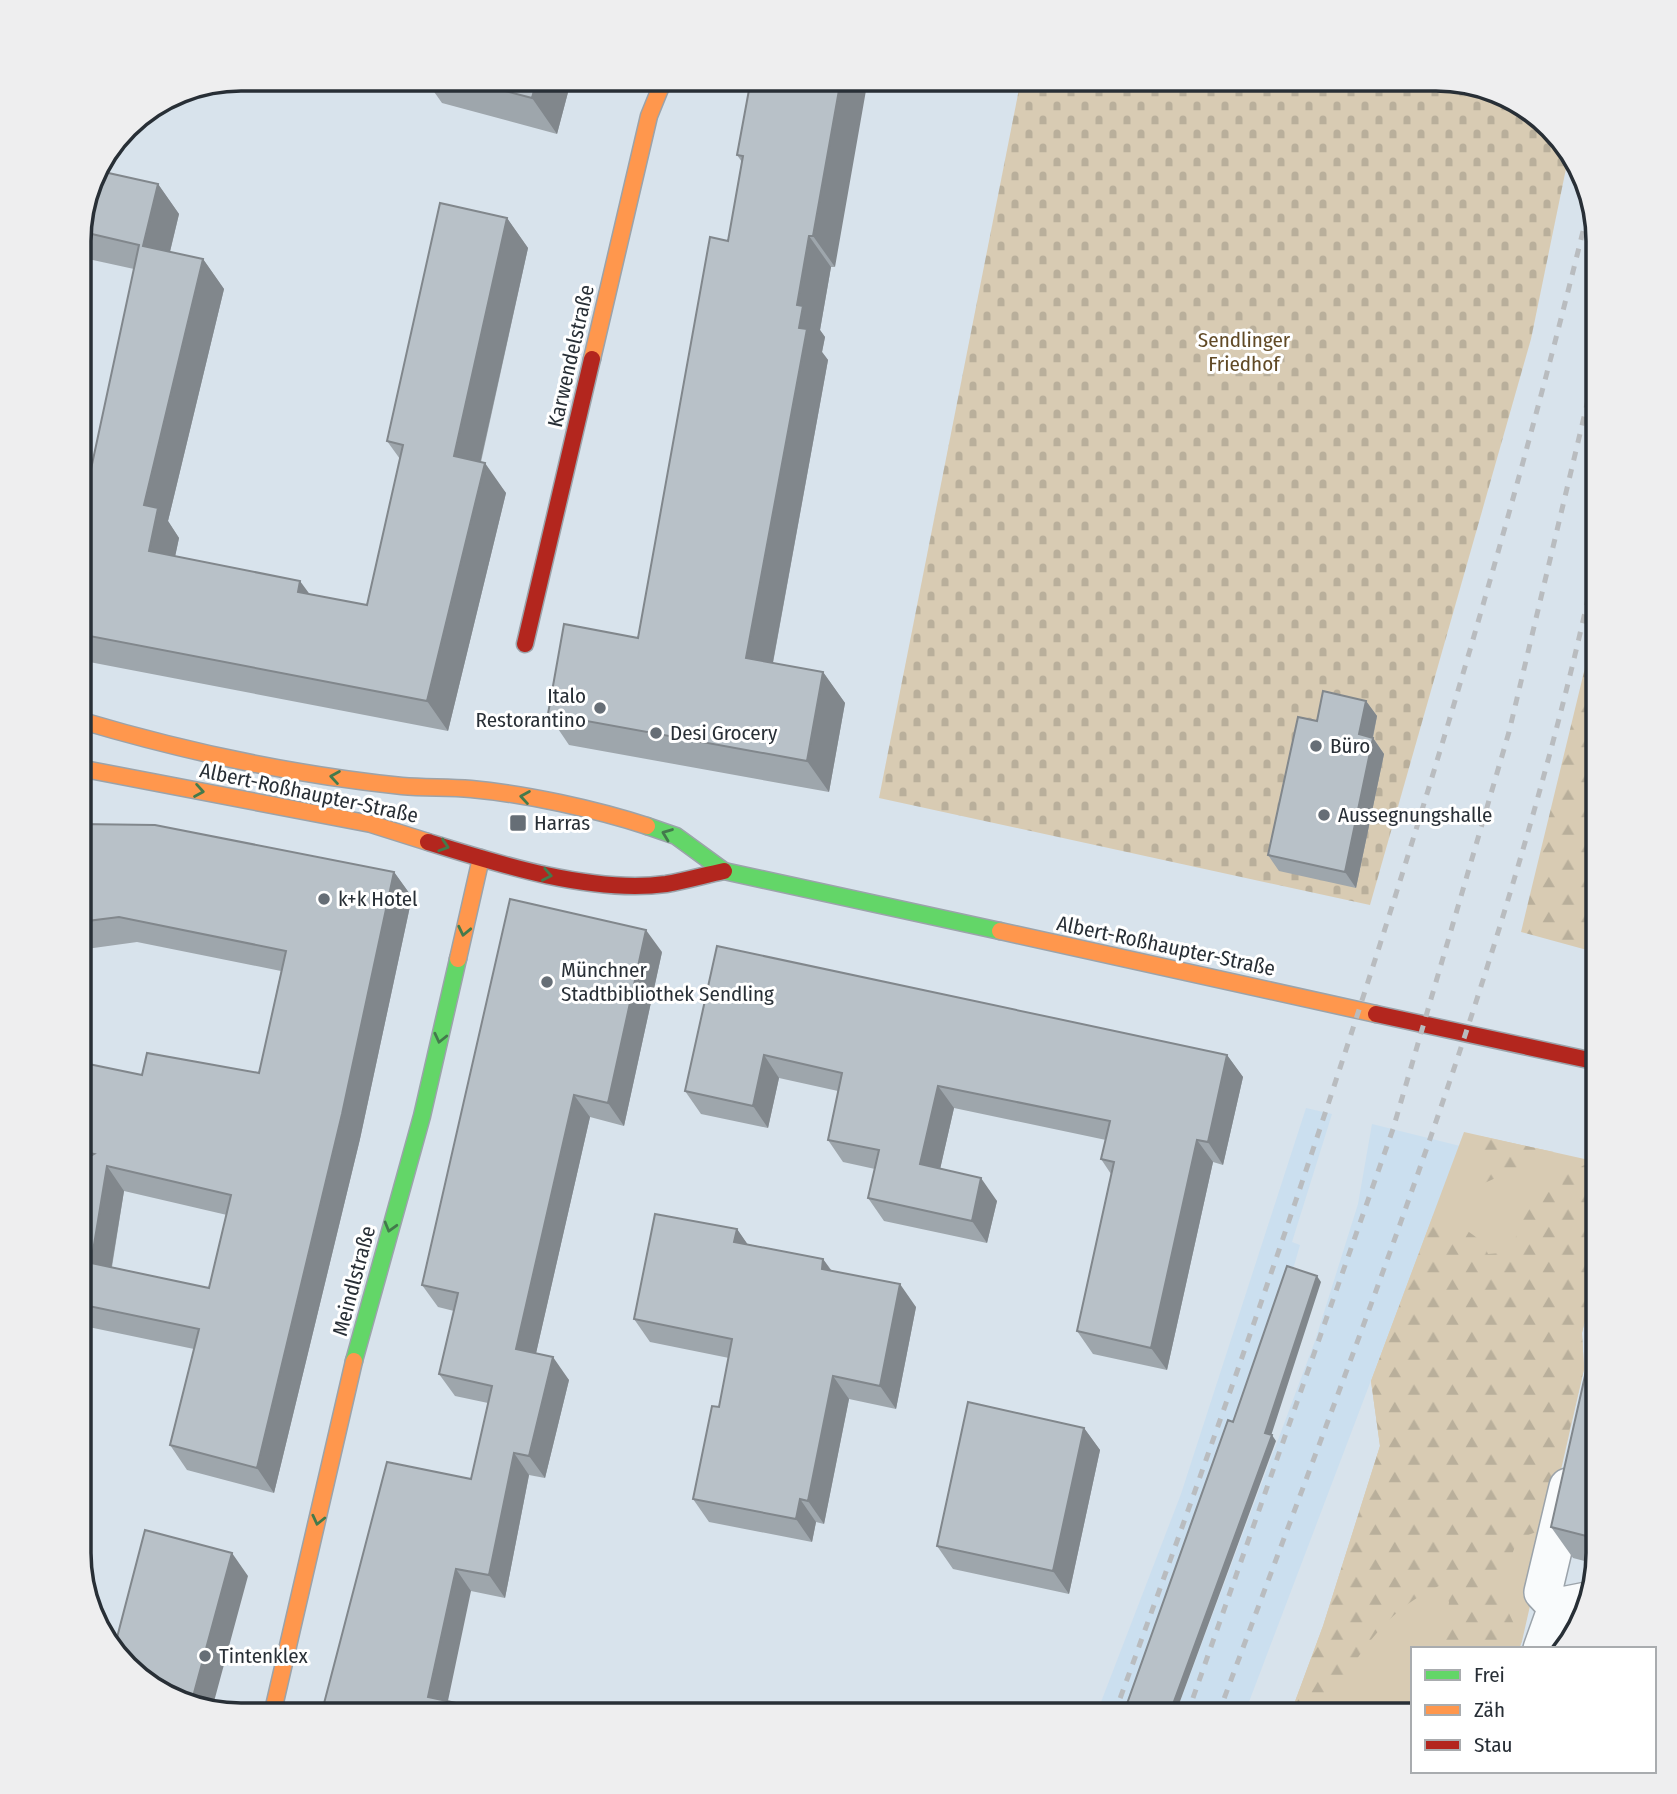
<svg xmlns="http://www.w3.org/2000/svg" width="1677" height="1794" font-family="'Fira Sans Condensed',sans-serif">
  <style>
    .built { fill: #cbdfef }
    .green { fill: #d8cbb3 }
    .forest { fill: url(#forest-firs) }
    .cemetery { fill: url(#cemetery-stones) }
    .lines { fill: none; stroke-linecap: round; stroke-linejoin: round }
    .street-casing { stroke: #9ba3aa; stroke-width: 40 }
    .fast-casing { stroke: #9ba3aa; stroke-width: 19 }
    .slow-casing { stroke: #9ba3aa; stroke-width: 19 }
    .jam-casing { stroke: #9ba3aa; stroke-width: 19 }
    .street { stroke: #f9fbfc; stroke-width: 37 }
    .fast { stroke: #63d668; stroke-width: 16 }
    .slow { stroke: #ff974d; stroke-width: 16 }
    .jam { stroke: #b3261e; stroke-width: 16 }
    .rail { stroke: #b9bcbf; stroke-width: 5; stroke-dasharray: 9 9; stroke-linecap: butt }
    .wall { fill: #9ea6ac; fill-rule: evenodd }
    .shaded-wall { fill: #81878c }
    .building { fill: #b8c1c8; stroke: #81878c; stroke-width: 2; fill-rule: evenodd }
    .oneway { stroke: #437a4c }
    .poi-dot { fill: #666e76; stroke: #fff; stroke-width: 2.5 }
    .labels { text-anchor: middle; stroke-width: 6; stroke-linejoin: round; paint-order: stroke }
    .park-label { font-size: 21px; fill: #614a26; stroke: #fff }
    .street-label { font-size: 21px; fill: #282f36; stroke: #fff }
    .poi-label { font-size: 21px; fill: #282f36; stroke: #fff; text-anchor: start }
    .rim { fill: none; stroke: #282f36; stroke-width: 3.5 }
  </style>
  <defs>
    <pattern id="forest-firs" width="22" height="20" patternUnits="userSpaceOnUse" patternTransform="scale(1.75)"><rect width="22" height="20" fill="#d8cbb3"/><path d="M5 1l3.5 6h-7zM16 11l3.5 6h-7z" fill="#b9af9b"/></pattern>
    <pattern id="cemetery-stones" width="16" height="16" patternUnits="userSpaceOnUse" patternTransform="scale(1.75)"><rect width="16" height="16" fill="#d8cbb3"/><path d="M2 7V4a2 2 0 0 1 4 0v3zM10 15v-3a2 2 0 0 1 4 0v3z" fill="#b9af9b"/></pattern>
  </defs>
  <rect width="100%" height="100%" fill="#d8e3ec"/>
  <path class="built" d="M1306,1108L1332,1114L1292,1242L1300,1245L1294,1266L1237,1428L1128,1715H1096L1181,1494Z
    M1372,1124L1460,1146L1244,1715H1175L1315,1341L1358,1204Z"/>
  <path class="green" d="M1464,1132L1598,1162V1264L1582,1333L1584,1369L1522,1641L1519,1649H1413V1715H1290L1323,1626L1380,1446L1371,1381Z"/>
  <path class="forest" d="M1598,614V953L1521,932Z
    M1480,1136L1554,1152L1480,1185Z
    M1594,1161L1598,1162V1264L1582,1333L1584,1369L1546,1528L1518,1539L1498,1590L1522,1641L1519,1649H1444L1449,1602L1441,1585C1382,1611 1354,1660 1324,1715H1290L1323,1626L1380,1446L1371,1381L1433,1216C1454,1224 1480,1232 1488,1254L1515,1252L1518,1203L1562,1187L1563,1174Z"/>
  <path class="cemetery" d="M1021,79H1447L1508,96L1565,142L1569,154L1531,339L1370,905L879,798Z"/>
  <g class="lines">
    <defs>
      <path id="street" d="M1557,1607L1543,1592L1568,1487
        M1557,1607L1587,1601
        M1542,1649L1557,1607"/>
      <path id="fast" d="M647,826L676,836L724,871L1000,931
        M354,1361L422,1116L458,959"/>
      <path id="slow" d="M592,359L649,116L664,79
        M79,720C183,751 294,775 402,786C425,788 448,787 471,789C526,794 595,809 647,826
        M79,768L371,824L428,842
        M1000,931L1376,1014
        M458,959L481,858
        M272,1715L354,1361"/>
      <path id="jam" d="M525,644L592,359
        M428,842C498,864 592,894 666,884C685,881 705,875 724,871
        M1376,1014L1598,1062"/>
    </defs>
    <use href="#street" class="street-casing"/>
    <use href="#fast" class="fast-casing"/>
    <use href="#slow" class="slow-casing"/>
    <use href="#jam" class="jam-casing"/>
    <use href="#street" class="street"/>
    <use href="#fast" class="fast"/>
    <use href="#slow" class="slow"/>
    <use href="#jam" class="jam"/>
    <path class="rail" d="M1114,1715C1295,1221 1463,722 1588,211
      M1187,1715L1393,1129L1509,732L1598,358
      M1218,1715C1359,1334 1514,952 1598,553"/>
  </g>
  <path class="wall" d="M259,79H277L276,83Z
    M425,79H569L571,81L557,134L442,103Z
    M751,79L835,267H831L820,330L825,337L822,352L828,360L773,663L823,672L845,703L829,792L569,745L548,714L638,638L728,241L742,162L737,155Z
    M158,184L179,214L170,252L203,259L224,289L168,521L179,538L175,556L309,594L367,605L400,459L387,441L507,218L528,248L481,462L506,493L448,731L79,660V525L134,269L79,257V230Z
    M1366,701L1377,716L1373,738L1384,754L1356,888L1279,871L1268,855L1317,721Z
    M79,824L394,872L412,897L360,1139L274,1493L187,1470L170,1445L194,1349L79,1325V1062L142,1075L259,1073L281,971L137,942L79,950ZM124,1191L227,1215L209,1288L112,1267Z
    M717,946L1227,1055L1243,1077L1223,1165L1213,1162L1167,1370L1093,1354L1077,1331L1111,1174L1101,1159L1106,1140L954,1108L940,1169L997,1201L987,1243L884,1221L868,1198L875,1169L843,1162L828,1140L838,1091L779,1078L768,1128L701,1114L685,1091Z
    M662,952L624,1126L590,1117L536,1353L569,1380L545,1478L529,1475L505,1598L471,1591L321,1715L471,1479L488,1403L455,1396L439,1374L454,1311L438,1307L422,1285Z
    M737,1229L747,1244L823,1259L832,1271L916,1307L896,1409L849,1399L824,1524L816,1522L812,1542L709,1522L693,1499L719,1407L729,1358L650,1342L634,1319Z
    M1598,1318V1554L1596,1564L1573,1558L1551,1527Z
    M1084,1428L1100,1450L1069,1594L953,1569L937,1546Z"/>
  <path class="shaded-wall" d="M537,79H569L571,81L557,134L532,98Z
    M841,79H868L835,267L813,236Z
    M158,184L179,214L164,276L143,246Z
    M507,218L528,248L475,486L454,456Z
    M809,236L831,267L820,330L825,337L822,352L828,360L768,689L746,658L799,328L797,305Z
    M203,259L224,289L168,521L179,538L170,581L149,551L144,505Z
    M485,463L506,493L448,731L427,701Z
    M300,581L322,611L298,592Z
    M823,672L845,703L829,792L807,761Z
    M1366,701L1377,716L1370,750L1359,734Z
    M1373,738L1384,754L1356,888L1345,872Z
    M394,872L412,897L360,1139L274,1493L257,1468Z
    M646,930L662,952L624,1126L608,1103Z
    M764,1055L779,1078L768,1128L753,1106Z
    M1227,1055L1243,1077L1223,1165L1208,1142Z
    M938,1086L954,1108L936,1187L920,1164Z
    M574,1095L590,1117L532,1371L516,1349Z
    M1197,1140L1213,1162L1167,1370L1151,1348Z
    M107,1166L124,1191L108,1288L91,1263Z
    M981,1178L997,1201L987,1243L972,1221Z
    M737,1229L753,1252L734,1242Z
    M823,1259L839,1282L822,1269Z
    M1317,1276L1321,1282L1270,1439L1265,1433Z
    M900,1284L916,1307L896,1409L880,1386Z
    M553,1357L569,1380L545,1478L529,1456Z
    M833,1376L849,1399L824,1524L808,1501Z
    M1084,1428L1100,1450L1069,1594L1053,1571Z
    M1272,1435L1276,1441L1175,1715H1169Z
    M514,1453L529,1475L505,1598L489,1575Z
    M800,1499L816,1522L812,1542L796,1519Z
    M232,1553L248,1576L212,1709L191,1704Z
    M456,1569L471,1591L445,1715L428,1697Z"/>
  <path class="building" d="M460,79H537L532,98Z
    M751,79H841L813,236H809L797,305L803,306L799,328L807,329L746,658L823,672L807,761L548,714L564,624L638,638L710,237L728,241L743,156L737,155Z
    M95,170L158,184L143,246L203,259L144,505L158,508L149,551L300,581L298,592L367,605L403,445L387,441L440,203L507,218L454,456L485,463L427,701L79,634V525L139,245L79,231Z
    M1323,691L1366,701L1359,734L1373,738L1345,872L1268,855L1298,717L1317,721Z
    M79,824L155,825L394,872L342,1114L257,1468L170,1445L199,1329L79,1304V1162L94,1154L79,1151V1062L142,1075L147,1053L259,1073L286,951L119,917L79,922ZM107,1166L231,1195L209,1288L91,1263Z
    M510,899L646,930L608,1103L574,1095L516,1349L553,1357L529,1456L514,1453L489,1575L456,1569L428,1697L512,1715H321L387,1462L471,1479L492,1386L439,1374L458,1293L422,1285Z
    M717,946L1227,1055L1208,1142L1197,1140L1151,1348L1077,1331L1114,1162L1101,1159L1110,1121L938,1086L920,1164L981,1178L972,1221L868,1198L879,1150L828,1140L842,1073L764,1055L753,1106L685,1091Z
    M655,1214L737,1229L734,1242L823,1259L822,1269L900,1284L880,1386L833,1376L808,1501L800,1499L796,1519L693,1499L712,1406L719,1407L732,1339L634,1319Z
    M1287,1266L1317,1276L1265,1433L1272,1435L1169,1715H1123L1228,1420L1233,1422Z
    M1598,1318V1539L1551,1527Z
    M968,1402L1084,1428L1053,1571L937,1546Z
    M145,1530L232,1553L191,1704L169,1699L113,1653Z"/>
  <defs><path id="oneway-chevron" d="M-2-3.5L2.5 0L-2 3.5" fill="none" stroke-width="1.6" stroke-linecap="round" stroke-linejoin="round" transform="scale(1.75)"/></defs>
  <g class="oneway">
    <use href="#oneway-chevron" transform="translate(335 777) rotate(-171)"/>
    <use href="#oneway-chevron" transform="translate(199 791) rotate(10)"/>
    <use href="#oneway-chevron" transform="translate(525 797) rotate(-171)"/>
    <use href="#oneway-chevron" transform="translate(667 834) rotate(-159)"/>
    <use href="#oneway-chevron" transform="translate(444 846) rotate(18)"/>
    <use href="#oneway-chevron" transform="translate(547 875) rotate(11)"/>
    <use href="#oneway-chevron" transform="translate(464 931) rotate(102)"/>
    <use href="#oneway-chevron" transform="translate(440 1038) rotate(103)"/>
    <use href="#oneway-chevron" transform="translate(390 1227) rotate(106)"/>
    <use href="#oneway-chevron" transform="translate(318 1520) rotate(103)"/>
  </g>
  <g class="poi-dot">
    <circle cx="600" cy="708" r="7"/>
    <circle cx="656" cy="733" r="7"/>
    <circle cx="1316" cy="746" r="7"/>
    <circle cx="1324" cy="815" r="7"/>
    <rect x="509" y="814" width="18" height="18" rx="3.5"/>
    <circle cx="324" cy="899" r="7"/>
    <circle cx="547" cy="982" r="7"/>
    <circle cx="205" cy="1656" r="7"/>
  </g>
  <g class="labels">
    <g class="park-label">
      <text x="1244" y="347">Sendlinger<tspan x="1244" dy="24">Friedhof</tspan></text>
    </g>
    <g class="street-label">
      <text transform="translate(571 356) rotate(-77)" y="7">Karwendelstraße</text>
      <text transform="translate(309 793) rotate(12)" y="7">Albert-Roßhaupter-Straße</text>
      <text transform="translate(1166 946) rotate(12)" y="7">Albert-Roßhaupter-Straße</text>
      <text transform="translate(354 1281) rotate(-75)" y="7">Meindlstraße</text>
    </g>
    <g class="poi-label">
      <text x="586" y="703" text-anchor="end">Italo<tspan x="586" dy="24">Restorantino</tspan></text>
      <text x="670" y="740">Desi Grocery</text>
      <text x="1330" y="753">Büro</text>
      <text x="1338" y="822">Aussegnungshalle</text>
      <text x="534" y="830">Harras</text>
      <text x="338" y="906">k+k Hotel</text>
      <text x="561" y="977">Münchner<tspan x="561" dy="24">Stadtbibliothek Sendling</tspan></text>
      <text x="219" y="1663">Tintenklex</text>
    </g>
  </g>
  <path d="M0 0H1677V1794H0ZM241 91H1436A150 150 0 0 1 1586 241V1553A150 150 0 0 1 1436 1703H241A150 150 0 0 1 91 1553V241A150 150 0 0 1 241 91Z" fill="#eeeeef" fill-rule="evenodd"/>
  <path class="rim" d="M241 91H1436A150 150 0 0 1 1586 241V1553A150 150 0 0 1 1436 1703H241A150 150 0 0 1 91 1553V241A150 150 0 0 1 241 91Z"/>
  <rect x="1411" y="1647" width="245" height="126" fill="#ffffff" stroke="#a9acaf" stroke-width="2"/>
  <rect x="1425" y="1670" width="35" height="10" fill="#63d668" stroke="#a9acaf" stroke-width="2"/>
  <text x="1474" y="1682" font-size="21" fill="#282f36">Frei</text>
  <rect x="1425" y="1705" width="35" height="10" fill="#ff974d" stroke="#a9acaf" stroke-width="2"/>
  <text x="1474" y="1717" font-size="21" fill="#282f36">Zäh</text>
  <rect x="1425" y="1740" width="35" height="10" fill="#b3261e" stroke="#a9acaf" stroke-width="2"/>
  <text x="1474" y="1752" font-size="21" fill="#282f36">Stau</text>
</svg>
